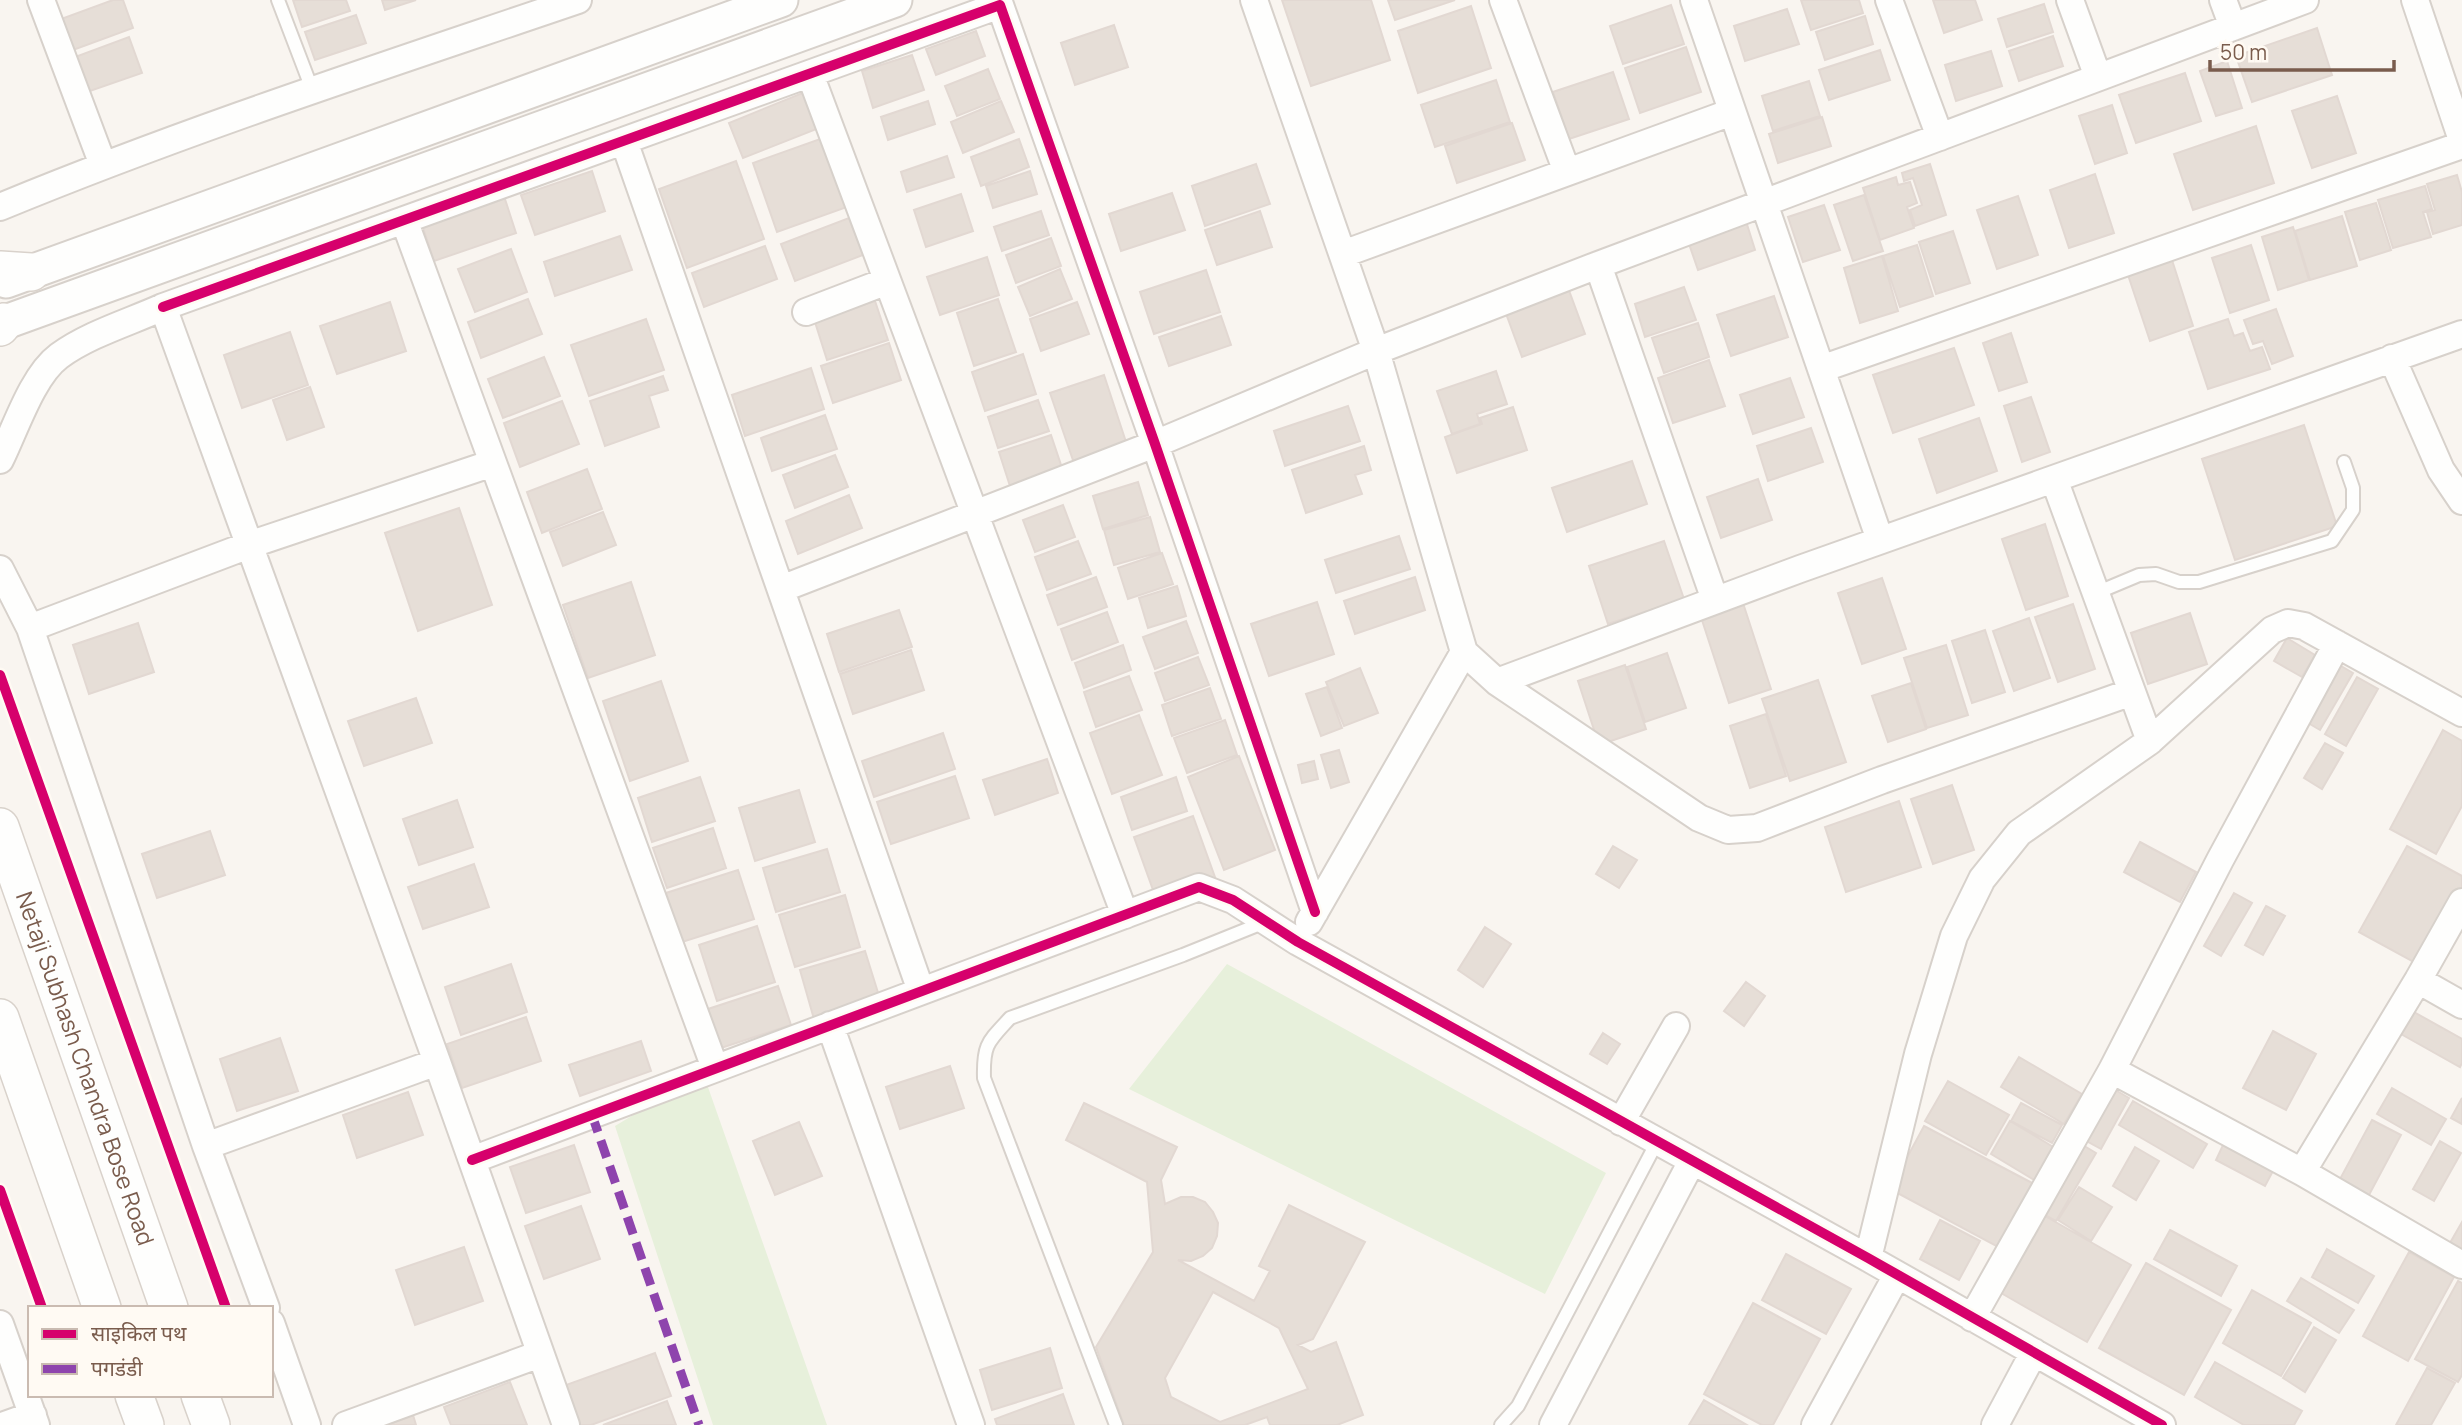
<svg xmlns="http://www.w3.org/2000/svg" width="2462" height="1425" font-family="Manrope,'Noto Sans Devanagari',sans-serif">
  <style>
    .green { fill: #e7f0db }
    .building { fill: #e6ded7; stroke: #e2d8d2; stroke-width: 2; fill-rule: evenodd }
    .lines { fill: none; stroke-linecap: round; stroke-linejoin: round }
    .service-casing { stroke: #d7d1cb; stroke-width: 16 }
    .minor-casing { stroke: #d7d1cb; stroke-width: 30 }
    .tertiary-casing { stroke: #d7d1cb; stroke-width: 37 }
    .secondary-casing { stroke: #d9d2cb; stroke-width: 40 }
    .service { stroke: #fefefd; stroke-width: 12 }
    .minor { stroke: #fefefd; stroke-width: 26 }
    .tertiary { stroke: #fefefd; stroke-width: 33 }
    .secondary { stroke: #fefefd; stroke-width: 37 }
    .quiet { stroke: #8e44ad; stroke-width: 9; stroke-dasharray: 18 9; stroke-linecap: butt }
    .cycleway-casing { stroke: #fffaf3; stroke-width: 15 }
    .cycleway { stroke: #d6006c; stroke-width: 10 }
    .labels { text-anchor: middle; stroke-width: 5; stroke-linejoin: round; paint-order: stroke }
    .street-label { font-size: 23px; fill: #7a5c4d; stroke: #fffaf3 }
  </style>
  <rect width="100%" height="100%" fill="#f9f5f0"/>
  <path class="green" d="M1227,964L1606,1173L1545,1294L1129,1089Z
    M703,1073L827,1425H713L615,1126Z"/>
  <path class="building" d="M113,0H123L133,28L73,50L61,19Z
    M293,0H346L350,11L302,27Z
    M382,0H416L385,10Z
    M1282,0H1371L1390,60L1311,86Z
    M1388,0H1455L1395,20Z
    M1801,0H1859L1863,13L1811,30Z
    M1933,0H1975L1982,20L1944,33Z
    M2044,4L2053,32L2007,47L1998,19Z
    M1671,5L1684,44L1623,64L1610,26Z
    M1471,6L1491,68L1418,93L1398,31Z
    M1787,9L1799,44L1745,61L1734,26Z
    M356,15L366,43L315,60L305,32Z
    M1865,16L1873,44L1825,60L1816,32Z
    M1114,25L1128,67L1075,85L1061,43Z
    M2317,28L2332,75L2252,102L2236,56Z
    M976,31L985,56L936,75L926,49Z
    M2053,36L2063,66L2019,81L2009,51Z
    M129,37L142,73L87,92L75,57Z
    M1686,47L1701,92L1640,113L1625,68Z
    M1880,50L1890,80L1829,100L1819,70Z
    M1991,51L2002,86L1956,101L1945,65Z
    M912,55L924,90L873,108L862,71Z
    M2227,61L2242,108L2216,116L2200,71Z
    M988,69L1000,99L957,116L945,86Z
    M1613,72L1629,119L1569,139L1553,92Z
    M2185,73L2201,121L2136,143L2119,95Z
    M1496,80L1510,122L1435,147L1421,105Z
    M1809,81L1820,116L1773,131L1762,96Z
    M805,92L819,128L743,158L729,123Z
    M2337,96L2356,153L2312,168L2292,111Z
    M928,101L935,124L888,140L881,117Z
    M1001,101L1014,132L963,153L951,122Z
    M2112,105L2127,153L2095,164L2079,116Z
    M1822,117L1831,146L1778,163L1769,134Z
    M1512,123L1525,160L1457,183L1445,146Z
    M2256,126L2274,183L2193,210L2174,154Z
    M823,138L847,207L777,232L753,163Z
    M1019,139L1029,167L981,186L971,157Z
    M947,156L954,177L907,192L901,172Z
    M736,161L764,239L687,268L659,189Z
    M1256,164L1270,204L1205,226L1192,186Z
    M1930,164L1946,215L1915,226L1910,210L1922,205L1913,178L1904,181L1902,173Z
    M592,171L605,211L535,235L521,195Z
    M1030,171L1037,194L993,208L986,186Z
    M2095,174L2114,233L2069,248L2050,190Z
    M2457,175L2462,192V225L2433,234L2427,212L2435,210L2427,184Z
    M1896,177L1898,185L1910,182L1917,203L1907,207L1914,228L1880,240L1863,188Z
    M2425,186L2432,209L2423,212L2431,237L2393,248L2378,200Z
    M502,190L516,233L434,261L420,219Z
    M1172,193L1185,230L1121,251L1109,214Z
    M961,194L973,231L926,247L914,210Z
    M1864,195L1883,251L1853,261L1834,205Z
    M2018,196L2038,255L1997,269L1977,210Z
    M2376,203L2391,250L2360,260L2345,212Z
    M1824,205L1840,250L1803,262L1788,217Z
    M1041,211L1049,235L1002,251L994,227Z
    M1260,211L1272,247L1217,265L1205,230Z
    M2342,216L2357,266L2310,280L2295,231Z
    M849,218L863,255L795,281L781,244Z
    M1745,218L1755,250L1698,270L1687,238Z
    M2293,227L2309,280L2278,290L2262,237Z
    M1953,231L1970,283L1936,294L1919,242Z
    M620,236L632,270L555,296L544,262Z
    M1051,238L1061,266L1016,283L1006,255Z
    M1917,245L1933,296L1900,307L1883,256Z
    M2251,245L2269,300L2230,313L2212,258Z
    M765,246L777,279L704,307L692,273Z
    M511,249L527,292L475,312L458,269Z
    M1882,256L1898,311L1860,323L1844,268Z
    M987,257L999,295L940,315L927,277Z
    M2172,260L2193,326L2150,341L2128,275Z
    M1060,269L1072,299L1030,316L1018,287Z
    M1206,270L1220,312L1154,334L1140,292Z
    M1567,285L1585,334L1522,357L1504,308Z
    M1684,287L1696,320L1645,337L1635,304Z
    M1774,296L1788,337L1731,356L1717,315Z
    M528,299L542,334L481,358L468,322Z
    M998,299L1016,352L974,366L957,313Z
    M875,301L888,340L827,360L815,322Z
    M390,302L406,351L337,374L320,326Z
    M1077,302L1089,334L1041,351L1030,319Z
    M2276,309L2293,356L2272,364L2263,341L2253,344L2244,320Z
    M1221,316L1231,345L1169,366L1159,337Z
    M646,319L664,370L589,396L571,345Z
    M2228,319L2234,336L2243,333L2250,351L2262,347L2270,369L2208,389L2189,332Z
    M1698,323L1709,357L1664,373L1652,338Z
    M290,332L308,385L242,408L224,355Z
    M2011,333L2027,382L1999,391L1983,343Z
    M889,343L901,380L833,403L821,366Z
    M1954,348L1974,405L1893,433L1873,375Z
    M1023,354L1036,394L985,411L972,372Z
    M544,357L560,396L503,418L488,379Z
    M1709,360L1725,406L1673,423L1658,378Z
    M811,368L824,409L745,436L732,395Z
    M1496,371L1507,404L1477,414L1480,424L1452,434L1437,391Z
    M1104,375L1129,451L1076,469L1050,393Z
    M663,376L668,390L649,396L659,427L605,446L590,401Z
    M1790,378L1804,417L1753,434L1740,395Z
    M310,387L324,427L287,440L273,400Z
    M2031,397L2050,452L2022,462L2004,406Z
    M1038,400L1049,431L998,448L988,417Z
    M562,401L579,444L520,467L504,423Z
    M1348,406L1360,441L1285,466L1274,431Z
    M1513,407L1527,450L1457,473L1445,437L1482,424L1480,418Z
    M825,415L837,449L772,471L761,438Z
    M1979,418L1997,471L1937,493L1919,439Z
    M2304,425L2337,526L2235,560L2202,459Z
    M1811,428L1823,462L1768,481L1757,446Z
    M1051,435L1062,468L1010,486L999,452Z
    M1364,446L1371,470L1355,475L1362,494L1306,513L1292,470Z
    M835,455L848,487L795,508L783,475Z
    M1632,461L1647,504L1567,532L1552,488Z
    M587,469L602,509L542,533L527,492Z
    M1758,479L1772,520L1721,538L1707,497Z
    M1138,482L1148,515L1103,529L1093,496Z
    M849,495L862,528L798,554L786,521Z
    M1063,505L1075,537L1035,552L1023,520Z
    M459,508L492,605L418,631L385,533Z
    M603,512L616,545L563,566L550,532Z
    M1150,517L1160,552L1114,565L1104,530Z
    M2045,524L2068,596L2026,610L2002,539Z
    M1399,536L1410,569L1336,593L1325,560Z
    M1078,541L1091,574L1047,590L1035,557Z
    M1664,541L1684,599L1608,624L1589,566Z
    M1162,553L1173,584L1128,599L1118,568Z
    M1096,577L1107,607L1058,625L1047,595Z
    M1415,577L1425,610L1355,634L1344,601Z
    M1882,578L1906,649L1862,664L1838,593Z
    M631,582L655,655L588,678L563,605Z
    M1177,586L1186,616L1148,628L1139,598Z
    M1742,600L1771,689L1729,703L1700,614Z
    M1317,602L1334,654L1269,676L1251,624Z
    M2073,604L2095,669L2058,682L2035,617Z
    M899,610L912,647L839,672L827,634Z
    M1107,612L1118,642L1072,660L1061,629Z
    M2190,613L2207,664L2148,684L2131,633Z
    M2029,618L2050,678L2014,691L1993,631Z
    M1186,621L1198,653L1155,669L1143,637Z
    M138,623L154,672L89,694L73,645Z
    M1985,630L2005,692L1972,703L1952,641Z
    M2287,638L2315,655L2302,677L2274,661Z
    M1123,645L1131,670L1084,688L1075,663Z
    M1946,645L1968,715L1927,728L1904,658Z
    M911,650L924,690L853,714L840,674Z
    M1667,653L1686,708L1645,722L1627,667Z
    M1198,657L1209,685L1165,701L1155,673Z
    M2336,663L2353,673L2320,730L2303,720Z
    M1625,665L1646,729L1599,745L1578,681Z
    M1360,668L1378,713L1344,726L1326,682Z
    M1129,676L1142,710L1096,727L1084,692Z
    M2357,677L2378,689L2346,746L2325,734Z
    M1818,680L1846,762L1790,781L1762,699Z
    M661,681L688,761L630,781L603,701Z
    M1911,683L1926,729L1888,742L1872,696Z
    M1327,687L1342,728L1321,736L1306,694Z
    M1210,688L1221,719L1172,736L1162,705Z
    M416,698L432,743L364,766L348,721Z
    M1766,714L1786,776L1750,788L1730,726Z
    M1139,715L1162,775L1112,794L1090,733Z
    M1225,720L1237,755L1187,773L1174,738Z
    M2443,730L2462,741V806L2436,854L2390,829Z
    M943,733L955,769L874,797L862,761Z
    M2325,743L2343,753L2322,789L2304,778Z
    M1339,750L1349,782L1331,788L1321,755Z
    M1239,756L1275,850L1224,870L1188,777Z
    M1047,759L1058,793L995,815L983,780Z
    M1314,761L1318,779L1302,783L1298,765Z
    M955,776L969,818L891,844L877,802Z
    M700,777L715,821L652,842L638,798Z
    M1176,777L1187,811L1132,830L1121,797Z
    M1952,785L1974,850L1933,864L1911,799Z
    M799,790L815,842L755,861L739,808Z
    M457,800L473,847L419,865L403,819Z
    M1899,801L1921,867L1846,892L1825,827Z
    M1193,816L1216,880L1157,901L1134,837Z
    M713,828L726,868L667,888L653,848Z
    M210,831L225,875L157,898L142,854Z
    M2140,842L2196,872L2180,902L2124,872Z
    M1613,846L1637,860L1619,888L1596,874Z
    M2407,846L2462,876V890L2421,966L2359,932Z
    M827,849L840,892L776,912L763,868Z
    M474,864L489,907L423,929L408,887Z
    M738,870L754,919L682,942L666,893Z
    M2234,893L2252,903L2221,956L2204,946Z
    M845,895L860,947L795,967L779,915Z
    M2266,906L2285,916L2263,955L2245,945Z
    M757,926L775,982L717,1001L699,945Z
    M1485,927L1511,944L1483,987L1458,970Z
    M865,951L880,999L814,1019L800,970Z
    M511,964L527,1012L461,1035L445,987Z
    M1746,982L1765,996L1744,1026L1724,1011Z
    M778,986L791,1025L718,1049L705,1010Z
    M2405,1007L2462,1039V1063L2460,1067L2392,1029Z
    M526,1017L541,1061L462,1088L447,1044Z
    M2273,1031L2316,1054L2286,1110L2243,1088Z
    M1603,1033L1620,1044L1607,1064L1590,1054Z
    M280,1038L298,1091L237,1111L220,1059Z
    M641,1041L651,1071L580,1096L569,1065Z
    M2019,1057L2082,1094L2064,1124L2001,1087Z
    M950,1066L964,1108L900,1129L886,1087Z
    M1948,1081L2009,1115L1986,1155L1925,1121Z
    M2112,1088L2129,1098L2101,1149L2083,1139Z
    M2392,1088L2446,1119L2431,1145L2377,1114Z
    M408,1092L423,1135L357,1158L343,1115Z
    M2462,1098V1124L2451,1118Z
    M2133,1101L2207,1144L2193,1168L2119,1125Z
    M1084,1103L1177,1147L1161,1180L1165,1204L1181,1197H1193L1205,1202L1213,1212L1218,1223L1217,1236L1212,1248L1203,1256L1191,1261L1178,1260L1254,1301L1270,1271L1259,1266L1289,1205L1365,1242L1313,1339L1298,1345L1311,1352L1336,1342L1363,1415L1337,1425H1270L1267,1417L1245,1425H1124L1096,1347L1153,1252L1147,1182L1066,1140ZM1213,1292L1279,1328L1308,1389L1220,1422L1171,1397L1165,1378Z
    M2021,1103L2062,1125L2052,1143L2011,1121Z
    M2372,1120L2401,1135L2369,1195L2340,1179Z
    M2010,1121L2055,1148L2036,1181L1991,1154Z
    M799,1122L822,1176L775,1195L753,1141Z
    M1924,1126L2034,1184L2000,1248L1890,1189Z
    M2440,1141L2461,1153L2434,1201L2413,1189Z
    M2081,1144L2096,1153L2056,1221L2040,1212Z
    M574,1145L590,1192L526,1213L510,1167Z
    M2223,1145L2273,1171L2265,1186L2216,1160Z
    M2135,1147L2159,1161L2136,1200L2113,1186Z
    M2079,1187L2112,1207L2091,1241L2058,1220Z
    M581,1206L600,1259L544,1279L525,1226Z
    M2045,1216L2131,1265L2087,1342L2001,1293Z
    M1940,1220L1980,1241L1959,1280L1920,1259Z
    M2462,1222V1250L2450,1243Z
    M2170,1230L2237,1266L2221,1296L2154,1259Z
    M464,1247L483,1301L415,1325L396,1270Z
    M2327,1249L2374,1276L2358,1303L2312,1277Z
    M2409,1252L2454,1277L2408,1361L2363,1336Z
    M1786,1254L1851,1289L1826,1334L1762,1300Z
    M2146,1263L2231,1310L2184,1395L2099,1348Z
    M2301,1278L2354,1310L2339,1333L2287,1301Z
    M2458,1281L2462,1283V1375L2458,1382L2415,1359Z
    M2252,1290L2311,1323L2281,1376L2223,1343Z
    M1753,1303L1820,1339L1773,1425H1762L1704,1394Z
    M2314,1327L2336,1340L2305,1392L2283,1378Z
    M1050,1348L1062,1388L992,1410L980,1370Z
    M655,1353L671,1396L591,1425H580L566,1385Z
    M2215,1362L2302,1411L2294,1425H2244L2195,1397Z
    M2427,1368L2455,1383L2431,1425H2396Z
    M510,1382L527,1425H451L444,1407Z
    M1063,1394L1074,1425H997L995,1419Z
    M1704,1400L1747,1425H1689Z
    M667,1401L676,1425H603Z
    M413,1415L416,1425H388Z"/>
  <g class="lines">
    <defs>
      <path id="service" d="M278,0L312,89
        M2096,593L2139,575L2156,574L2179,582H2199L2332,541L2353,510V488L2344,462
        M1116,1425L984,1078C983,1044 988,1042 1010,1018L1183,955L1265,922
        M1501,1425L1518,1406L1657,1142"/>
      <path id="minor" d="M41,0L103,165
        M1254,0L1376,351L1464,652L1309,922
        M1503,0L1567,172
        M1694,0L1880,540
        M1889,0L1940,137
        M2070,0L2098,77
        M2223,0L2233,27
        M2415,0L2462,140
        M810,74L1125,915
        M624,141L921,991
        M0,207C189,129 384,66 578,0
        M404,220L715,1068
        M1343,254L1732,112
        M1598,265L1715,600
        M163,307L1000,5L1155,444L1315,912
        M806,312L887,281
        M2392,358L2441,470L2462,501
        M1821,369L2462,145
        M0,460C15,430 32,376 59,356C89,334 130,322 163,307L437,1062L566,1425
        M2054,479L2150,741
        M0,569L30,628L206,1146L266,1308
        M781,589L1155,444L1376,351L1598,265L2305,0
        M30,628L249,545L493,463
        M1464,652L1497,682L1699,818L1728,830L1757,828L1882,780L2132,692
        M1497,682L1800,569L2462,334
        M2418,980L2462,1005
        M830,1025L971,1425
        M2112,1070L2302,1172L2462,1265
        M1621,1122L1676,1026
        M206,1146L437,1062
        M472,1160L1199,887L1233,900L1298,942L1868,1258L2162,1425
        M2302,1172L2418,980L2462,902
        M1868,1258L1918,1054L1954,936L1982,879L2019,833L2150,741L2272,630L2288,623L2304,626L2462,713
        M1972,1318L2112,1070L2220,860L2337,644
        M271,1323L307,1425
        M0,1324L36,1425
        M5,1425L33,1415
        M346,1425L540,1354
        M1553,1425L1692,1161
        M1815,1425L1897,1275
        M1995,1425L2034,1352"/>
      <path id="tertiary" d="M6,281L781,0
        M0,324L895,0"/>
      <g id="secondary">
        <path d="M0,270L31,272"/>
        <path d="M0,327L4,322"/>
        <path id="s1" d="M0,827L169,1308"/>
        <path d="M0,1018L102,1308"/>
        <path d="M134,1395L145,1425"/>
        <path d="M200,1395L211,1425"/>
      </g>
    </defs>
    <use href="#service" class="service-casing"/>
    <use href="#minor" class="minor-casing"/>
    <use href="#tertiary" class="tertiary-casing"/>
    <use href="#secondary" class="secondary-casing"/>
    <use href="#service" class="service"/>
    <use href="#minor" class="minor"/>
    <use href="#tertiary" class="tertiary"/>
    <use href="#secondary" class="secondary"/>
    <path class="quiet" d="M592,1115L699,1425"/>
    <defs>
      <path id="cycleway" d="M163,307L1000,5L1155,444L1315,912
        M0,675L226,1308
        M472,1160L1199,887L1233,900L1298,942L1868,1258L2162,1425
        M0,1190L42,1308"/>
    </defs>
    <use href="#cycleway" class="cycleway-casing"/>
    <use href="#cycleway" class="cycleway"/>
  </g>
  <g class="labels">
    <g class="street-label">
      <text dy="8" stroke="none"><textPath href="#s1" startOffset="256">Netaji Subhash Chandra Bose Road</textPath></text>
    </g>
  </g>
  <rect x="28" y="1306" width="245" height="91" fill="#fffaf3" stroke="#cabbb1" stroke-width="2"/>
  <rect x="42" y="1329" width="35" height="10" fill="#d6006c" stroke="#cabbb1" stroke-width="2"/>
  <text x="91" y="1341" font-size="21" fill="#7a5c4d">साइकिल पथ</text>
  <rect x="42" y="1364" width="35" height="10" fill="#8e44ad" stroke="#cabbb1" stroke-width="2"/>
  <text x="91" y="1376" font-size="21" fill="#7a5c4d">पगडंडी</text>
  <path d="M2210 60v10h184v-10" fill="none" stroke="#7a5c4d" stroke-width="3.5"/>
  <text x="2220" y="60" font-size="21" fill="#7a5c4d" stroke="#fffaf3" stroke-width="5" paint-order="stroke">50 m</text>
</svg>
